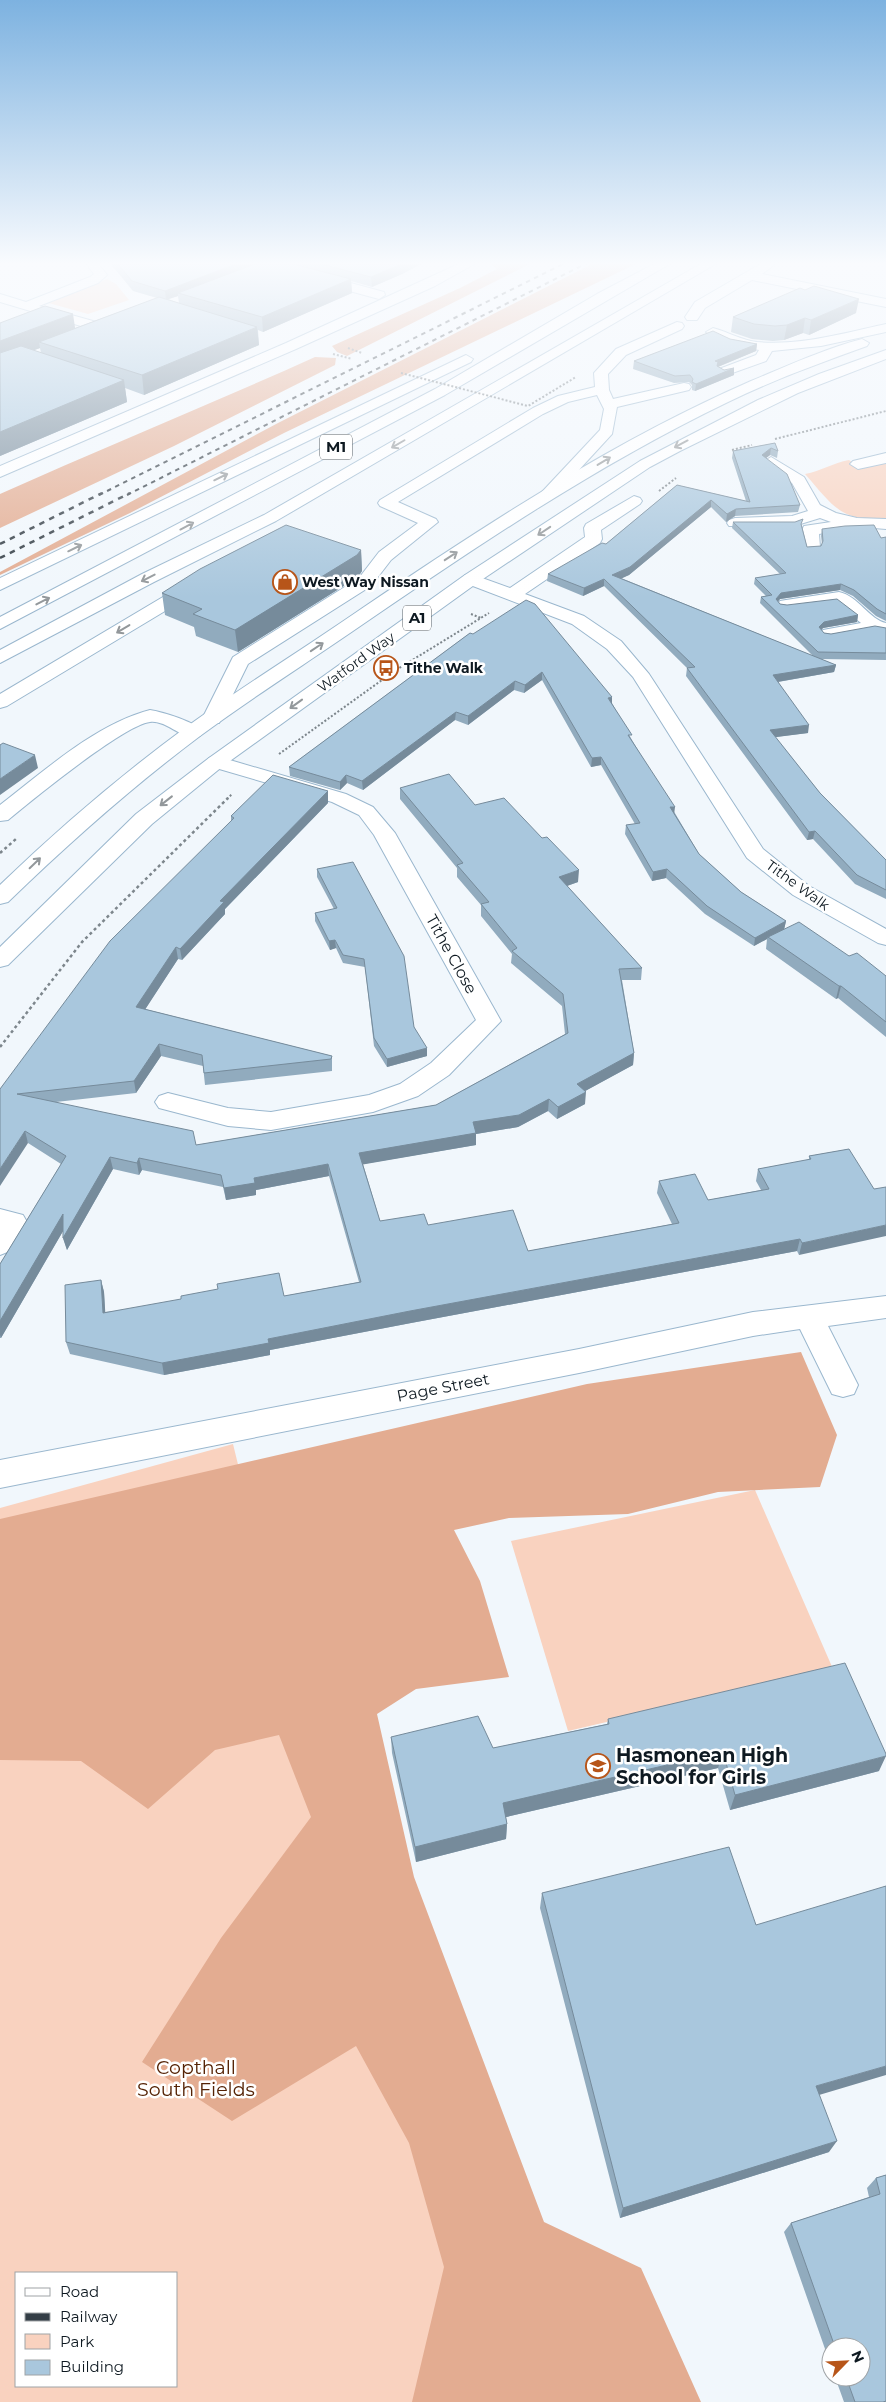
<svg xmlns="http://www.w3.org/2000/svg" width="886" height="2402" font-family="Montserrat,sans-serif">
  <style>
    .green { fill: #f9d2bf; fill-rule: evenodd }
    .forest { fill: #e3ac91 }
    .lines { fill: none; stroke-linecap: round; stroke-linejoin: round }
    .minor-casing { stroke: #9ab7ce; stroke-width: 2 }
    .highway-casing { stroke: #9ab7ce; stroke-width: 2 }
    .path-far1 { stroke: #7d868c; stroke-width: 2; stroke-dasharray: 2 2; stroke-linecap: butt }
    .path { stroke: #7d868c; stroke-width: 2.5; stroke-dasharray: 3 3; stroke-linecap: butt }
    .minor { fill: #fff; fill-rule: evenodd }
    .highway { fill: #fff; fill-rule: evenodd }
    .rail-far1 { stroke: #343e46; stroke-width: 2; stroke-dasharray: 4.5 4.5; stroke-linecap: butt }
    .rail { stroke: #343e46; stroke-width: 2.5; stroke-dasharray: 5.5 5.5; stroke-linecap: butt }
    .path-bridge { stroke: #7d868c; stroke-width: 2; stroke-dasharray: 2 2; stroke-linecap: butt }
    .wall { fill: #91abbe; fill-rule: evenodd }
    .shaded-wall { fill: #768b9b }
    .building { fill: #a9c7dd; stroke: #768b9b }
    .oneway { stroke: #93989b }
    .labels { text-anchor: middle; stroke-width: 5; stroke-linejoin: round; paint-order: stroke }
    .far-poi-label { font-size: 14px; font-weight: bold; fill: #0e1921; stroke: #fff; text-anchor: start }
    .far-street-label { font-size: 14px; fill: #0e1921; stroke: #fff }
    .shield { fill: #fff; stroke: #565e64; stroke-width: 1 }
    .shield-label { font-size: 15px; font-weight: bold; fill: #0e1921 }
    .street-label { font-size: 16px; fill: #0e1921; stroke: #fff }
    .near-poi-label { font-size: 19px; font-weight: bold; fill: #0e1921; stroke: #fff; text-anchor: start }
    .near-park-label { font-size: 19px; fill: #552305; stroke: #fff }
  </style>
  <rect width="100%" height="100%" fill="#f1f7fc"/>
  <path class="green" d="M107,279L116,284L129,300L88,314L45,302Z
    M849,460L859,467L886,462V520C839,520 834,507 805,474C821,471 833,463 849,460Z
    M233,1444L269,1591L539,2402H0V1508ZM16,2273H176V2386H16Z
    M755,1490L833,1669L568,1731L511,1541Z"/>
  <path class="forest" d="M492,262H534L347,356L337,352L332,346L460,288L497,269L489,263Z
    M596,262H640L284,433L130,513L0,575V572L278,423Z
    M315,357L336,358L335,365L174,446L0,528V494C105,447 211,404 315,357Z
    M801,1352L837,1435L820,1487L718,1492L628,1514L509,1518L454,1530L480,1581L509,1677L416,1689L377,1714L414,1877L544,2222L641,2268L701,2402H412L444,2267L409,2143L356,2046L232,2121L142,2062L221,1938L311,1817L279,1735L215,1750L148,1809L81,1761L0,1760V1519L587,1384Z"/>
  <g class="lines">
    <defs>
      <path id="minor" d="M85,262H97L107,275L98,283L39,306L111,326L113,329L111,332H101L0,302V294L26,302L90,277L94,274Z
        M282,262H295L306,271L384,292L385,295L379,299L298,277Z
        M463,262H478L435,286L296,349L0,477V466L286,343Z
        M764,262H770L774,265L762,274L886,299V307L752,280L705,308L697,320H687L685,317L695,302Z
        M677,322L682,323L684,326L682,329L626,355L608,374L609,390L613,399L684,383L689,384L691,387L689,390L617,407L612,434L554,497H542L540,494L600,430L604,409L597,395L568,402L543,414L398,502L436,519L438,522L391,560L371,586L248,664L219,723H205L202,719L233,657L359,578L379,552L418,523L380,506L378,503L380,500L533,408L558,396L595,387L594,373L616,349Z
        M886,324V332L821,346L772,351L766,361L724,376L717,372L719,369L756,355L759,350L729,344L706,332L713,328C728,332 741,340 757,342C800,346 844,333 886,324Z
        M886,453V463L858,469L850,464L853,461Z
        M771,457L804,477L820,505L836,513L857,518L886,519V529L850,526L843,530L819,534L820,547L818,551H806L802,530L804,526L831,522L820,518L794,526H729L727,523L729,520L735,518L792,516L808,511L792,483L763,462Z
        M634,496L640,498L642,501L640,504L601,530L602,539L600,543L525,594L584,616L621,641L649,674L763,849L809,886L886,929V945L878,943L793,895L747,858L633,677L607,649L572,624L465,583L462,579L465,575L471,574L510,588L585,537L584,528L586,524Z
        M839,592C858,596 870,620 886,623V633L874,631L829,639L823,638L820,634L823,630L861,623L836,603L786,610L780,609L777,605L780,601L786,600Z
        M150,710C163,712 196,722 203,732L200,736C181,741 168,720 150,722C124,725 32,800 8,820L0,821V805C44,771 96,724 150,710Z
        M216,756L346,794L373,807L395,833L501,1021L449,1075L418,1096L373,1112L271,1130L228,1126L159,1108L155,1102L159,1096L168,1093L228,1108L271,1112L369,1095L400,1084L431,1063L476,1020L374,835L359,815L332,802L209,766L206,762L209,758Z
        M0,1209L23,1215L27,1222L10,1251L0,1255Z
        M886,1296V1318L828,1326L858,1385L854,1394L843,1397L832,1394L800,1329L753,1336L579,1373L0,1488V1460L579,1349L753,1312Z"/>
      <path id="highway" d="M658,262H673L445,395L0,629V617L435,389L597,294Z
        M704,262H719L276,521L154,582L0,663V650L142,574L264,515Z
        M862,339L869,343L867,346C820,363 773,380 728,402C595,466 474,548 353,631C302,666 250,699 200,736C132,787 69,843 8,902L0,904V885C58,829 120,776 185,728C243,686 305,648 364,607C488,523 614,441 751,381C787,366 824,349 862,339Z
        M886,350V359L798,393L680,451L650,467L477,583L223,766L152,824L8,965L0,967V947L136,814L209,758L465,575L640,461L758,400L819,374Z
        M466,355L473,359L471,362L0,590V578Z
        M195,577L201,578L204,582L185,599L7,706L0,708V694L173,591L189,578Z"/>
    </defs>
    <use href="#minor" class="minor-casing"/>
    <use href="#highway" class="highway-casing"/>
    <path class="path-far1" d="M348,348L362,353
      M333,354L352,359
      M775,439L886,411
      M732,450L752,445
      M659,491L676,478
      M471,614L481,618
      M279,754L396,670L489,613
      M227,799L232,794"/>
    <path class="path" d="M0,853L16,839
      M0,1047L82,942L228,798"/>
    <use href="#minor" class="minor"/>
    <use href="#highway" class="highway"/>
    <path class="rail-far1" d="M99,495L567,262
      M127,495L589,262"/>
    <path class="rail" d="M0,544L102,493
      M0,558L130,493"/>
    <path class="path-bridge" d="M401,373L528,406L576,377"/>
  </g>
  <path class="wall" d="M109,262H293L297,265L303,266L297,262H425L402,274L372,287L351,281L352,293L263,332L258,330L259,345L144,395L125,388L127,402L0,456V323L75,328L157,298L133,291ZM178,296L179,303L168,299ZM40,348L41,353L34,350Z
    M856,313L809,335L803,333L784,340L773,341L752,339L731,332L733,317Z
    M730,339L757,344L756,351L718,367L734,375L695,391L692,390V385L689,382L674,383L633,369L634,361Z
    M775,443L778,451L777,458L770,455L766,458L800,505L798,512L735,516L726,522L711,507L629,575L621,578L813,656L760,603L761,597L766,596L754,584L755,578L780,574L732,528L733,522L802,526L807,547L821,546L822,544L821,536L822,529L881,538L886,537V621L876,616L853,596L840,590L780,599L778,601L780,604L787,605L858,615L857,622L823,628L821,630L824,633L831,634L886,628V660L821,659L836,665L834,672L778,682L808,733L775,737L820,793L886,860V899L855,884L813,839L807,840L686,676L687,668L604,586L583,596L547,581L548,574L606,544L677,485L746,501L732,458L733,451Z
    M361,550L362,571L358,577L238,652L196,636L194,627L165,615L162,593Z
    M470,633L612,703L632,740L699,854L741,892L786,921L784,929L849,956L886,976V1037L838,998L836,999L766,949L767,939L754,946L705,914L666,878L652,881L625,834L626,825L635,824L601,765L591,767L542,680L524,693L514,690L468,725L455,720L363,790L347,783L340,790L290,776L289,767Z
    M400,788L475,805L578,882L567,886L642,968L641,980H622L634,1053L633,1065L585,1091V1104L557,1119L548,1111L518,1127L476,1134V1145L363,1164L380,1221L428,1225L528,1251L672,1224L657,1193L659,1181L708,1200L761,1190L756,1181L758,1169L809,1160V1156L849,1149L799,1255L797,1251L411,1323L270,1350V1355L164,1375L70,1354L66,1342L101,1280L104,1292L105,1312L284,1296L359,1282L329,1176L256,1190V1195L226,1200L223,1187L142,1170L139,1175L113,1169L67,1250L63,1238V1231L1,1338H0V1264L61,1164L28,1143L0,1089L231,821V816L328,803L225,909V914L182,960L178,959L145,1009L332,1056V1071L205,1085L203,1066L161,1056L136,1093L56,1102L196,1145L436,1105L565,1034L562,1006L511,963L512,954L481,916V905L457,877V868L400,799Z
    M317,869L414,1027L427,1056L387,1067L374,1046L365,967L343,963L336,948L330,950L315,921V913L334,909L317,877Z
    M608,1719L879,1771L730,1810L718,1768L506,1817L507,1824L506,1839L416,1862L392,1753L391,1737L493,1748L607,1724Z
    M542,1893L756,1925L819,2094L829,2152L620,2218L540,1908Z
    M886,2175V2402H844L835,2377H861V2347H831V2366L784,2232L791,2223L869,2197L867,2188L876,2178Z"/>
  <path class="shaded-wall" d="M241,262H267L178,293V296L166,300L165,291Z
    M406,262H425L402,274L372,287L371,277Z
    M351,279L352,293L263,332L262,317Z
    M859,299L856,313L809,335L811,320Z
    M73,314L76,334L39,342L40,348L0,363V341Z
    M805,318L803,333L784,340L787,325Z
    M257,327L259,345L144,395L142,375Z
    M757,344L756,351L715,368V361Z
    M734,368V375L695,391L696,384Z
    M124,380L127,402L0,456V432Z
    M771,448L770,455L761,462L762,455Z
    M711,500V507L629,575L612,583V575Z
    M736,509L735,516L726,522L727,514Z
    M361,550L362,571L358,577L238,652L235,630Z
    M604,579V586L583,596L584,588Z
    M841,584L840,590L780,599L775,605L776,599L781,593Z
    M858,615L857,622L823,628L818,634L819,627L824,622Z
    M836,665L834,672L771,683L773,675Z
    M542,672V680L524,693L525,685Z
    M515,681L514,690L468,725V716Z
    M612,697V705L608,698Z
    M456,712L455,720L363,790L362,781Z
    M809,725L808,733L769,738L770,730Z
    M35,755L38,768L0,795V779Z
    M601,757V765L591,767L592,758Z
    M346,775L347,783L340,790V782Z
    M328,791V803L225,909V914L182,960L180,949L220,901Z
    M670,807H675L674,815Z
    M815,831L813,839L807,840L809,832Z
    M667,869L666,878L652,881L653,872Z
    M579,870L578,882L558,889L559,877Z
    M786,921L784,930L768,937L767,939L754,946L755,938Z
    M335,940L336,948L330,950L329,941Z
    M176,947L178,959L139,1019L136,1007Z
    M839,986H841L838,998L836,999Z
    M159,1044L161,1056L136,1093L134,1081Z
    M427,1048V1056L387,1067V1059Z
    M634,1053L633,1065L576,1096L577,1084Z
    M586,1092L585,1104L557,1119L558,1107Z
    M549,1099L548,1111L518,1127L476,1134V1145L360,1165L359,1153L473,1122Z
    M25,1131L28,1143L0,1186V1169Z
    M110,1157L113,1169L67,1250L63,1238Z
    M139,1158L142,1170L139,1175L137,1163Z
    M328,1164L329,1176L256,1190V1195L226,1200L224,1188L254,1178Z
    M63,1214L66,1226L1,1338L0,1335V1321Z
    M886,1225V1236L799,1255L802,1243Z
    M800,1239L797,1251L411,1323L270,1350V1355L164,1375L162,1363L268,1339L410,1311Z
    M101,1280L104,1292L106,1324L103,1313Z
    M723,1752L718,1768L502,1818L503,1803Z
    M886,1756L879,1771L730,1810L735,1795Z
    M507,1824L506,1839L416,1862L415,1847Z
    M886,2066V2075L809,2098L816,2086Z
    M837,2141L829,2152L620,2218L623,2208Z"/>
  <path class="building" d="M116,262H241L165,291L132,281Z
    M260,262H293L297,265L351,279L262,317L178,293Z
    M313,262H406L371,277Z
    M814,286L859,299L811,320L805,318L787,325L775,326L754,324L733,317L800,288L805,290Z
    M159,297L257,327L142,375L39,342Z
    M45,306L73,314L0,341V323Z
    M713,331L730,339L757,344L715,361L718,362L717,366L724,370L734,368L696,384L692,382L693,379L690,375L675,376L634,361Z
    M21,346L124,380L0,432V353Z
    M775,443L778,451L771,448L762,455L787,474L800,505L736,509L727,514L711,500L630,567L612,575L836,665L773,675L809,725L770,730L820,793L886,860V890L857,875L815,831L809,832L687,668L695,667L604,579L584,588L548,574L602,543L606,544L677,485L750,502L733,451Z
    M803,519L801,524L807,547L821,546L823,541L822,529L845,526L874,525L881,538L886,537V614L877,609L854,590L841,584L781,593L776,599L780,604L787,605L837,599L858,615L824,622L819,627L824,633L831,634L875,626L886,628V653L818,652L761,597L772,595L755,578L786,573L733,522H795Z
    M286,525L361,550L357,555L235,630L193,614L202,609L162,593L200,569Z
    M526,600L535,604L612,697L608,698L632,735H628L675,807H670L699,854L741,892L786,921L755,938L707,906L667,869L653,872L626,825L640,823L601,757L592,758L542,672L525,685L515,681L468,716L456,712L362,781L346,775L340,782L289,767L470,633L473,634Z
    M3,743L35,755L0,779V745Z
    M449,774L475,805L504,798L542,838L547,837L579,870L559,877L642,968L619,969L634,1053L577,1084L586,1092L558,1107L549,1099L519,1115L473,1122L476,1133L359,1153L380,1221L424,1214L428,1225L513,1210L528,1251L679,1223L659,1181L695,1174L708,1200L769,1189L758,1169L811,1159L809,1156L849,1149L874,1189L886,1187V1225L802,1243L800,1239L410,1311L268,1339L269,1343L162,1363L66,1342L65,1285L101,1280L103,1313L181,1299V1296L218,1289L217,1284L279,1273L284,1296L361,1282L328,1164L254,1178L255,1183L224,1188L221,1175L139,1158L137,1163L110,1157L63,1238V1214L0,1321V1264L66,1156L25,1131L0,1169V1089L110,941L234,818L231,816L273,775L328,791L220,901L224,902L180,949L176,947L136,1007L332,1056L331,1059L204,1073L202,1055L159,1044L134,1081L17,1094L193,1131L196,1145L436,1105L568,1033L563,994L512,951L517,948L481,904L489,902L457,865L463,863L400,788Z
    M353,862L404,956L414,1027L427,1048L387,1059L374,1038L364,959L343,955L335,940L329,941L315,913L337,908L317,869Z
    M799,922L849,956L857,953L886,976V1022L841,986H839L768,937Z
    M845,1663L886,1754V1756L735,1795L723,1752L503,1803L507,1824L415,1847L391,1737L478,1716L493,1748L609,1724L608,1719Z
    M729,1847L756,1925L886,1886V2066L816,2086L837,2141L623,2208L542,1893Z
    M886,2175V2401L883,2402H855L846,2377H861V2347H835L791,2223L880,2194L876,2178Z"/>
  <defs><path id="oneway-shaft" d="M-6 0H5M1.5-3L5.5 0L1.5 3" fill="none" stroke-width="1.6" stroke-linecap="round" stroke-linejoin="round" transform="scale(1.25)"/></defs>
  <g class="oneway">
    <use href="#oneway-shaft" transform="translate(398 444) rotate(150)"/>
    <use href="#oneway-shaft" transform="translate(681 444) rotate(152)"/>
    <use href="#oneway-shaft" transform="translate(604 461) rotate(-31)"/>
    <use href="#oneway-shaft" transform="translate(221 477) rotate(-26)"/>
    <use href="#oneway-shaft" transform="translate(187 526) rotate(-28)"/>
    <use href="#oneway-shaft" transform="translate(544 531) rotate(146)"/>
    <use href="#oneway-shaft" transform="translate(75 548) rotate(-26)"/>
    <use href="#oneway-shaft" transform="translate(451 556) rotate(-33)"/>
    <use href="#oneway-shaft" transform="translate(148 578) rotate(153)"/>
    <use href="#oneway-shaft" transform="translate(43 601) rotate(-27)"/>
    <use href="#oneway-shaft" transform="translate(123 629) rotate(149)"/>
    <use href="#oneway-shaft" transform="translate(317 647) rotate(-34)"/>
    <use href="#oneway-shaft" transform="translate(296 704) rotate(144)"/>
    <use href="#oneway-shaft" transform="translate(166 801) rotate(142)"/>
    <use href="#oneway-shaft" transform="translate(35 863) rotate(-44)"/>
  </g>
  <linearGradient id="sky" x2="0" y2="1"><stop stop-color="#7db2e0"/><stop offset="0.44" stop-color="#f9fbfe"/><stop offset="1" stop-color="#f9fbfe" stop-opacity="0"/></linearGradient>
  <rect width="886" height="598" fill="url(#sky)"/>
  <defs>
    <symbol id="shop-ring" viewBox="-11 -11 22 22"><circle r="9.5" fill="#fff" stroke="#b75519" stroke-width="1.5"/><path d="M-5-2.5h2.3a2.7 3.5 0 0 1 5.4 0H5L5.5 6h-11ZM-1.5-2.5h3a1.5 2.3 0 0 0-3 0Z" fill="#b75519"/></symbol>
    <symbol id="bus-ring" viewBox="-11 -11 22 22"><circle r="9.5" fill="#fff" stroke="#b75519" stroke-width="1.5"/><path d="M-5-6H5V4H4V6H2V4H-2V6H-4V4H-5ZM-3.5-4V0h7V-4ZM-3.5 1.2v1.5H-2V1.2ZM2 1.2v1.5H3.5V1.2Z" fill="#b75519"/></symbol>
    <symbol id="school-ring" viewBox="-11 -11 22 22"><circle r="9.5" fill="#fff" stroke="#b75519" stroke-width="1.5"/><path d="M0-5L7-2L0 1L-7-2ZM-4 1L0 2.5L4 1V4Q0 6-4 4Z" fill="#b75519"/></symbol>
  </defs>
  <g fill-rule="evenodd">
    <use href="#shop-ring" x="271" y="568" width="28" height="28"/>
    <use href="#bus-ring" x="372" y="654" width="28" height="28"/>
    <use href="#school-ring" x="584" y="1752" width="28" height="28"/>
  </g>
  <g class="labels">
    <g class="far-poi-label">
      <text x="302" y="587">West Way Nissan</text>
      <text x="404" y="673">Tithe Walk</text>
    </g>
    <g class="far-street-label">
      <text transform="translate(356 662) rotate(-36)" y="5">Watford Way</text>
      <text transform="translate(798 885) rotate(36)" y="5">Tithe Walk</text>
    </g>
    <g class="shield">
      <rect x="320" y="434.5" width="32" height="25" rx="4"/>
      <rect x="403" y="605.5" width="28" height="25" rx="4"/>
    </g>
    <g class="shield-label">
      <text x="336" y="452">M1</text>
      <text x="417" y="623">A1</text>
    </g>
    <g class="street-label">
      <text transform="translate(452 954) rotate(61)" y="6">Tithe Close</text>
      <text transform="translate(443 1387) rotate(-11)" y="6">Page Street</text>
    </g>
    <g class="near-poi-label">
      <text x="616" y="1762">Hasmonean High<tspan x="616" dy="22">School for Girls</tspan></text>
    </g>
    <g class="near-park-label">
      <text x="196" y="2074">Copthall<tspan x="196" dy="22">South Fields</tspan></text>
    </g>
  </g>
  <rect x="15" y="2272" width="162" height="115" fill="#ffffff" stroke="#9fa3a6"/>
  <rect x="25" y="2288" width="25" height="8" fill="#ffffff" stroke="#9fa3a6"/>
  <text x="60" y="2297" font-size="15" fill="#0e1921">Road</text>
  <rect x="25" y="2313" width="25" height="8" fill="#343e46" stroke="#9fa3a6"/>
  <text x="60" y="2322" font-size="15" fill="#0e1921">Railway</text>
  <rect x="25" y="2334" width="25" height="15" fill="#f9d2bf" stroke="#9fa3a6"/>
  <text x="60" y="2347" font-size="15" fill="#0e1921">Park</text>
  <rect x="25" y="2360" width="25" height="15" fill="#a9c7dd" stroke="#9fa3a6"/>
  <text x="60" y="2372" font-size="15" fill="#0e1921">Building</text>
  <g transform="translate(846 2362) rotate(66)"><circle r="24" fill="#ffffff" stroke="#9fa3a6"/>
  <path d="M0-4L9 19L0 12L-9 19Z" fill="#b75519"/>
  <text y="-8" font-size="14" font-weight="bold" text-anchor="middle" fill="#0e1921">N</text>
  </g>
</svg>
